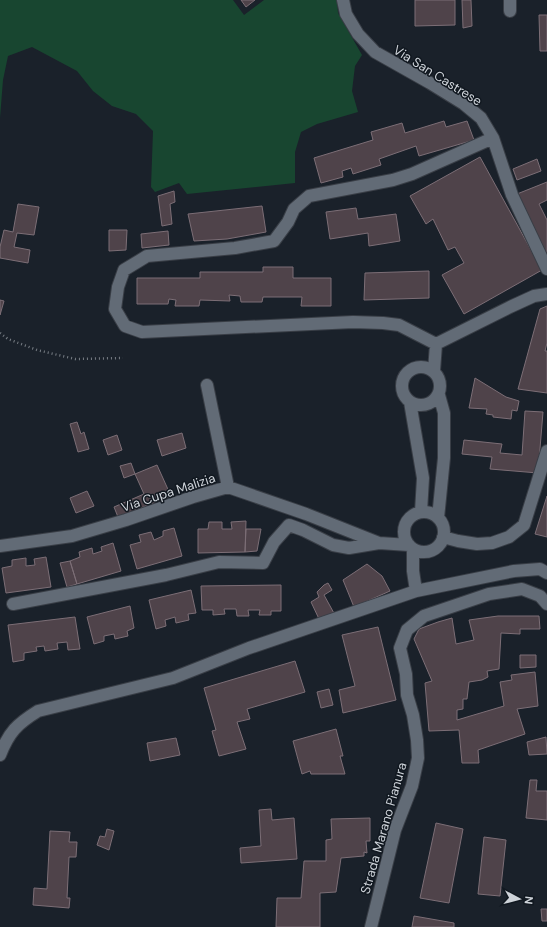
<svg xmlns="http://www.w3.org/2000/svg" width="547" height="927" font-family="'DM Sans',sans-serif">
  <style>
    .green { fill: #184630 }
    .building { fill: #4f434a; stroke: #7c6e76 }
    .lines { fill: none; stroke-linecap: round; stroke-linejoin: round }
    .street-casing { stroke: #393e46; stroke-width: 14 }
    .secondary-casing { stroke: #393e46; stroke-width: 14 }
    .path { stroke: #797f86; stroke-width: 2.5; stroke-dasharray: 1 3; stroke-linecap: butt }
    .street { stroke: #626b76; stroke-width: 12 }
    .secondary { stroke: #626b76; stroke-width: 12 }
    .labels { text-anchor: middle; stroke-width: 3; stroke-linejoin: round; paint-order: stroke }
    .street-label { font-size: 13px; fill: #ced3d9; stroke: #111820 }
  </style>
  <rect width="100%" height="100%" fill="#1a212a"/>
  <path class="green" d="M0,0H233L244,15L264,0H337L338,13L362,55L355,66L352,91L358,112L317,124L301,132L295,152V183L187,194L179,183L155,192L151,187L153,131L136,114L112,106L93,91L77,71L32,47L8,56L3,80L0,118Z"/>
  <path class="building" d="M241,0H255L246,7Z
    M415,0H455V25L415,26Z
    M462,0H471L472,26L463,28Z
    M539,15H547V51H540Z
    M444,121L446,127L467,121L474,140L419,156L416,146L379,159L381,165L353,174L351,168L342,171L343,177L321,183L314,158L373,140L371,132L402,123L405,133Z
    M480,157L542,270L464,314L442,275L464,263L455,247L448,250L433,219L426,224L410,196Z
    M537,159L541,171L517,180L513,169Z
    M547,182V200L539,204L547,220V256L517,194Z
    M174,191L175,202L170,204L172,224L162,226L158,196Z
    M18,204L39,207L34,235L17,233L14,247L30,250L28,263L0,258V247L4,230L13,232Z
    M262,206L266,232L227,239L194,241L188,214Z
    M356,208L358,219L396,214L400,241L369,246L368,233L330,239L326,212Z
    M109,230H127L126,250L109,251Z
    M168,231L169,245L142,248L141,234Z
    M263,267H293V278H331V306H301L302,297H263L262,302H241L240,296L229,295L230,301L200,300L199,306H175L176,300L169,299L168,304H137V278H200V272H263Z
    M429,271V298L364,300L365,273Z
    M0,300L4,301L0,315Z
    M547,306V343L545,351H547V393L518,389L540,309Z
    M475,378L506,397L519,401L517,411L512,410L511,419L493,417V415L486,414L487,409L469,408Z
    M525,411L543,412L538,473L490,469L492,457L462,454L464,440L502,444L500,453L522,455Z
    M77,422L81,434L84,432L89,449L78,452L70,424Z
    M182,433L186,448L162,456L157,440Z
    M117,435L122,450L108,455L103,440Z
    M131,463L135,474L124,478L120,466Z
    M157,465L171,496L118,517L114,507L144,494L135,474Z
    M87,491L94,506L76,513L70,498Z
    M547,496V537L535,534Z
    M246,521L245,552L198,553V529H208L209,522H222V529H232L231,522Z
    M174,528L182,556L137,569L130,545L141,542L139,535L151,532L154,540L163,536V531Z
    M246,529H261L257,551L245,552Z
    M113,543L121,571L77,584L70,561L80,557L79,552L92,548L93,554L102,551L101,547Z
    M46,557L51,587L6,593L2,568L12,566V560L26,558V566L35,565L34,559Z
    M70,561L77,584L67,587L60,563Z
    M367,564L382,576L390,591L354,607L343,580Z
    M328,583L332,590L324,595L335,615L320,621L311,602L319,597L317,592L324,585Z
    M281,585V611H271V615H259L260,610H248L249,616H237L236,609H224L225,614L213,615V610H202L201,586Z
    M191,590L196,613L188,614L189,620L176,623L175,617L165,620L166,626L156,629L149,600Z
    M130,606L134,628L127,631L128,636L115,639L114,634L104,636V641L94,644L87,617Z
    M498,616H539L540,629H520V634L501,633L499,669L487,671L488,677L482,680L469,682L467,699H463V709L457,710V720L504,706L500,682L512,680L511,675L535,672L538,706L517,709L525,734L478,750L479,763H462L459,730L429,731L425,683L432,681L414,639L419,629L438,622L452,618L456,644L474,640L469,620Z
    M75,617L80,649L68,650L67,642L57,643L58,649L45,651L44,646L36,647L37,651L24,653V660L13,662L8,625Z
    M378,627L396,700L343,713L339,690L355,686L342,635Z
    M520,655H536V667L520,668Z
    M295,661L305,692L247,709L250,719L237,722L246,749L219,756L212,731L216,730L204,688Z
    M329,689L333,705L321,708L317,692Z
    M336,729L343,756H340L345,774H311L310,771L302,774L293,741Z
    M546,737L547,754L529,755L527,742Z
    M176,738L180,755L150,761L147,743Z
    M530,780H537L536,791H547V820L526,818Z
    M271,809L272,820L294,818L297,859L241,863L240,848L261,846L259,810Z
    M370,818V841H366L367,853L364,852V856L341,858L336,892L320,893V927H276L277,898H301L304,861H326V840L332,839L331,819Z
    M436,823L463,829L449,903L420,898Z
    M107,829L114,831L109,850L97,845L100,836L105,837Z
    M50,831L70,832L69,842H77L76,857H69L67,898H70L69,908L33,905L34,888L47,889Z
    M484,837L506,840L500,896L478,894Z
    M541,909H547V921H542Z
    M414,916L454,923V927H412Z"/>
  <g class="lines">
    <defs>
      <path id="street" d="M343,0L346,14L358,34L375,52L430,83L464,104L481,118L493,138L512,195L547,269
        M510,0V11
        M436,344L510,307L534,296L547,294
        M402 386a19 19 0 1 1 38 0a19 19 0 1 1-38 0Z
        M434,371L436,344L399,325L383,323L353,322L142,332L125,326L115,309L118,287L124,270L147,256L235,248L274,241L288,222L294,209L309,196L393,180L412,174L493,138
        M207,385L228,487
        M410,402L423,478L421,512
        M404 532a20 20 0 1 1 40 0a20 20 0 1 1-40 0Z
        M438,518L444,458V413L439,395
        M443,537L458,541L477,544L492,543L509,537L524,525L547,451
        M0,546L72,536L126,520L193,497L228,487L306,514L379,543L409,545
        M413,549V571L416,591L514,571L540,569L547,573
        M13,604L166,575L219,562L263,563L274,542L289,525L303,530L333,545L349,548L379,543
        M0,755C9,732 17,724 38,711L173,678L249,648L416,591"/>
      <path id="secondary" d="M371,927L395,830L412,786L418,758L417,740L413,715L407,695L406,674L400,648L407,630L424,616L489,594L522,589L540,596L547,604"/>
    </defs>
    <use href="#street" class="street-casing"/>
    <use href="#secondary" class="secondary-casing"/>
    <path class="path" d="M0,333L8,339L37,350L75,359L123,358"/>
    <use href="#street" class="street"/>
    <use href="#secondary" class="secondary"/>
  </g>
  <g class="labels">
    <g class="street-label">
      <text transform="translate(438 75) rotate(32)" y="5">Via San Castrese</text>
      <text transform="translate(168 492) rotate(-18)" y="5">Via Cupa Malizia</text>
      <text transform="translate(383 828) rotate(-74)" y="5">Strada Marano Pianura</text>
    </g>
  </g>
  <g transform="translate(519 899) rotate(97)" stroke="#111820" stroke-width="3" paint-order="stroke">
  <path d="M0-3L7 15L0 10L-7 15Z" fill="#ced3d9"/>
  <text y="-6" font-size="11" font-weight="bold" text-anchor="middle" fill="#ced3d9">N</text>
  </g>
</svg>
